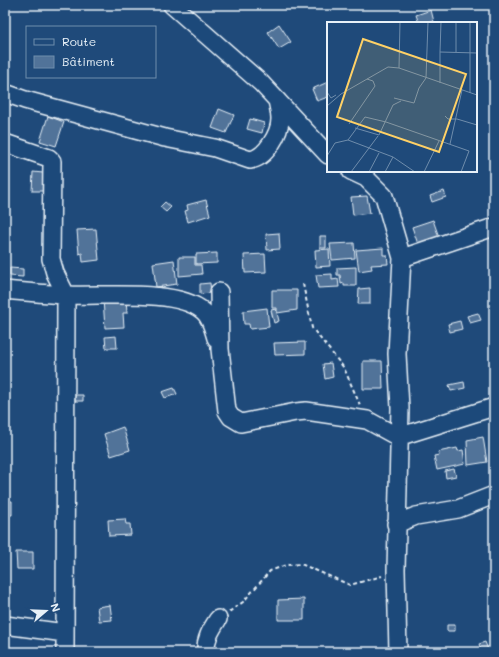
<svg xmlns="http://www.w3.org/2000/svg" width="499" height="657" font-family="Mali,sans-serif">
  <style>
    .building { fill: #517399; stroke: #e8f1f8 }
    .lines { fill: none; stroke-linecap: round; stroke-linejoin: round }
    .minor-casing { stroke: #e8f1f8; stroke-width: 20 }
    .path { stroke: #e8f1f8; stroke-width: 2; stroke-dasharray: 4 3; stroke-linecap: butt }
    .minor { stroke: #1f4a7a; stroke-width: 17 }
    .inset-road { fill: none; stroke: #6f8dac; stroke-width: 1 }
    .view { fill: #ffd166; fill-opacity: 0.15; stroke: #ffd166; stroke-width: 2 }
    .inset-edge { fill: none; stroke: #e8f1f8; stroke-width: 2 }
  </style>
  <rect width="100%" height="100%" fill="#1f4a7a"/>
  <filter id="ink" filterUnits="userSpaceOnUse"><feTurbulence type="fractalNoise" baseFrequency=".025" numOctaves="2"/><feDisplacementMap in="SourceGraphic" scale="8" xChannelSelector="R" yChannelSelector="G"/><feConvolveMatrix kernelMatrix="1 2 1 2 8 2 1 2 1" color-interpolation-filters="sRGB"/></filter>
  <g filter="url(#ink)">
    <path class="building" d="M431,10L434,22L419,23L416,15Z
      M279,24L291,42L279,49L268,32Z
      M328,82V97L317,101L312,89Z
      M219,109L234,115L226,133L212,128Z
      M48,116L64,122L56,146L40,141Z
      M250,119L264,123L262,133L247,129Z
      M33,172L43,173V176L51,177V191H32Z
      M444,191L446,197L432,202L430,196Z
      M367,196L370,213L353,215L351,197Z
      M206,200L210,215L188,222L185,211L188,210L187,205Z
      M165,202L171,207L166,212L160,207Z
      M433,220L440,240L419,247L412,227Z
      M96,229L99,260L83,262L82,253L79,254L77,230Z
      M279,233L280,249L267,250L266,234Z
      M320,236H326V248H320Z
      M354,243L355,258L332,260L330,244Z
      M383,248V255H387L388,264L371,265L372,269L359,271L356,250Z
      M329,249L330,266L316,267L315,250Z
      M217,253V263L196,264V254Z
      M265,254L266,272L245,273L244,255Z
      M179,257H195V265H201L202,274L179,276Z
      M174,260L177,284L156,287L153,263Z
      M356,267V286H344V283L341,284L340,275H337V268Z
      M10,268L23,269V277L10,276Z
      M332,274V280L338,279L339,287L318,288L316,275Z
      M210,283L211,293L200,294V284Z
      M370,288V304H358L359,289Z
      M272,290H297V310L277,313V308H272Z
      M126,298L127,313H123L124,327L105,328L103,299Z
      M267,308L269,327L250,329L249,324H244L243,311Z
      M276,309L279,321L274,323L271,310Z
      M478,313L481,320L470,323L467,316Z
      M460,321L462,329L450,332L448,324Z
      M116,336L117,348H106L105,337Z
      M305,342V354L275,355L274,343Z
      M363,361H382L383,389H363Z
      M331,363L333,377L325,379L323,364Z
      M464,382L465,388L451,391L449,385Z
      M174,388L177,394L165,398L162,392Z
      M75,395H83V401H75Z
      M123,427L130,450L111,456L104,434Z
      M483,437L487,462L468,465L467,440Z
      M457,448L458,451L463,450L465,464L437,470L434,456L439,455L438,452Z
      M454,469L456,476L446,478L445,471Z
      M5,501H12V515H5Z
      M125,519L126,524H130L131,535L109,536L108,520Z
      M16,552H33V569H17Z
      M304,599V620H278V600Z
      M110,605L112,620L99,621L97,607Z
      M447,625H455V631H447Z
      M485,642L489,652H482L479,644Z"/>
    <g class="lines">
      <defs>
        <path id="minor" d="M172,5L261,83L328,155
          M5,93L25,100L165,138L215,148L250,160C266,158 280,133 280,119C280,112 278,106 277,100
          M5,143L49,158L52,161L51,259L55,273L66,295L65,652
          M351,171L366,178L384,196L402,258L397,354L400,408L396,570L398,652
          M402,258L494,227
          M5,290C25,292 46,294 66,295C100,297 177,288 203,311C211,317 213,329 216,338
          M219,292L220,349L227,411L231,417L241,423L296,412L306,411L367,420L398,437L494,407
          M396,524L416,516L458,509L494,495
          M5,625L65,633
          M206,652C205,639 211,630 218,619"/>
      </defs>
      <use href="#minor" class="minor-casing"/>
      <path class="path" d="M303,284L312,328L344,368L360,405
        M229,612L243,602L270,571L286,565L301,564L350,585L382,576"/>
      <use href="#minor" class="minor"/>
    </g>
  </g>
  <g transform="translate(327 22)">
    <rect width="150" height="150" fill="#1f4a7a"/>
    <path class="inset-road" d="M113,30L114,0M129,30V0M72,46L73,0M113,61V30L150,31M0,70L4,76L9,73M143,71V0M67,76L87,81L92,66L99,56L101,0M0,84L14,72L61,45L72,46L150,73M118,94L121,97H130L150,103M22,102L48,64L46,59L40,57M28,106L52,113L66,83L74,79M21,118L38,95L59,100L142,129L134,150M123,122L135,68M0,134L8,121L21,118L66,135L88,150M24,150L51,114M42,150L52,131M58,150L66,135M97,150L112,119"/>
    <path class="view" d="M36,17L139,52L112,130L10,95Z"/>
    <rect width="150" height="150" class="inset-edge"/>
  </g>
  <rect width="499" height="657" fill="none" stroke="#1f4a7a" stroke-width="20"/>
  <rect x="10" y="10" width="479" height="637" fill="none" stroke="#e8f1f8" stroke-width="1.5" filter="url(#ink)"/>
  <rect x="26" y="26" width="130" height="52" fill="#1f4a7a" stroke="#6f8dac"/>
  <rect x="34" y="39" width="20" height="6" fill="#1f4a7a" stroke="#6f8dac"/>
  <text x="62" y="46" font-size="12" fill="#e8f1f8">Route</text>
  <rect x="34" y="56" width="20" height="12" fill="#517399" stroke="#6f8dac"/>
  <text x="62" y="66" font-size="12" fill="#e8f1f8">Bâtiment</text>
  <g transform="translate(46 611) rotate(71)" stroke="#1f4a7a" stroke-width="3" paint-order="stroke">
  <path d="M0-3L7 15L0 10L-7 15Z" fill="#e8f1f8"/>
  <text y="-6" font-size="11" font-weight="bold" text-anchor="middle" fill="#e8f1f8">N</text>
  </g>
</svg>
